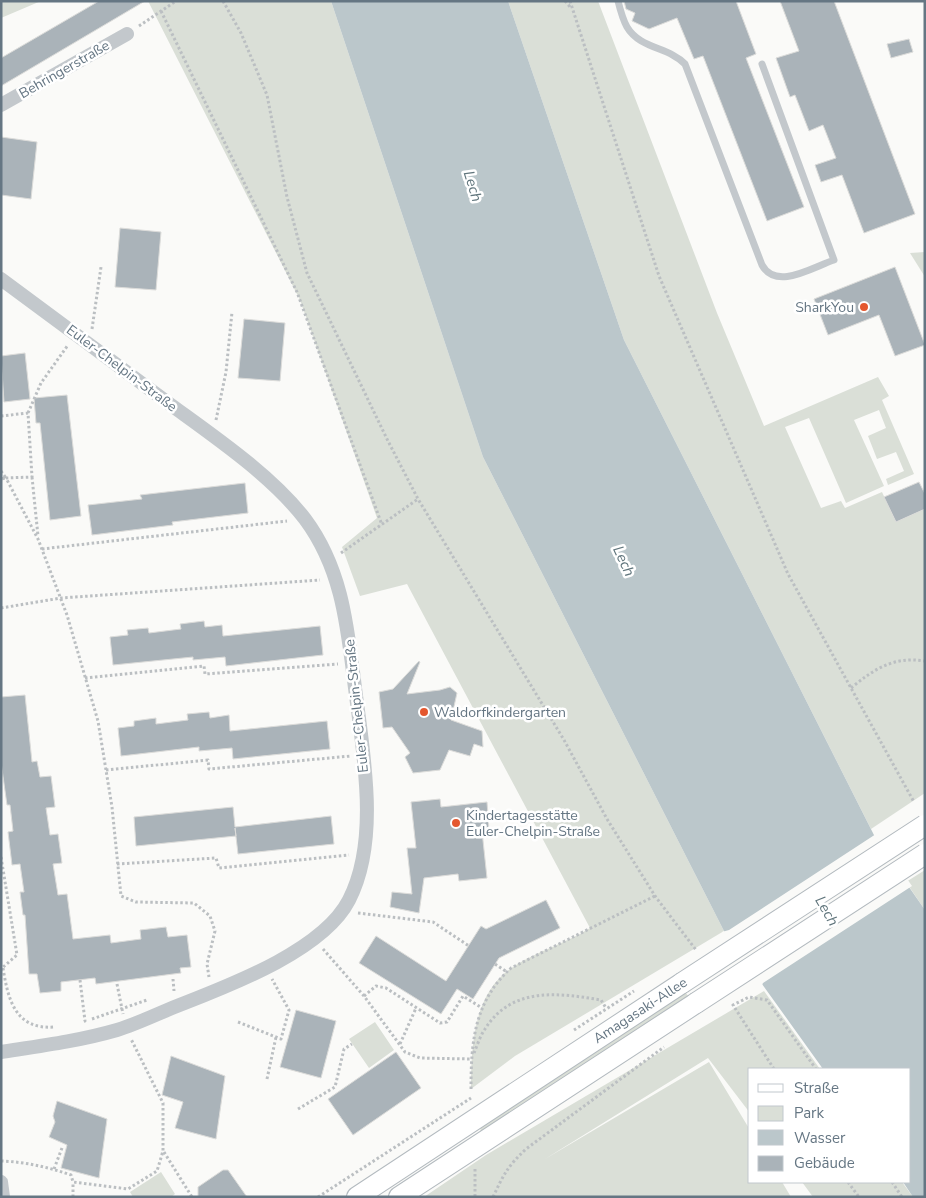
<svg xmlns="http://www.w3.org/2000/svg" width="926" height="1198" font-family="'Nunito Sans',sans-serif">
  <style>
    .green { fill: #dadfd7 }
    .water { fill: #bbc7cb }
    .pier { fill: #fafaf8 }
    .building { fill: #aab3b9; stroke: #dcdcda }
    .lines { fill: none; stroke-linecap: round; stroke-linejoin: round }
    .secondary-casing { stroke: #b3babf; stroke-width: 22 }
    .path { stroke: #bbbfc2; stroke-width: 3; stroke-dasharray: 2.5 2.5; stroke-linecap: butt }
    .service { stroke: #c3c8cc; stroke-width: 7 }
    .minor { stroke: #c3c8cc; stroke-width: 14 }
    .secondary { stroke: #fff; stroke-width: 20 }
    .secondary-bridge-casing { stroke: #b3babf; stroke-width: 22; stroke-linecap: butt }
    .secondary-bridge { stroke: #fff; stroke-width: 20 }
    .poi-dot { fill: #e4572e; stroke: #fff; stroke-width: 2 }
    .labels { text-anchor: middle; stroke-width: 5; stroke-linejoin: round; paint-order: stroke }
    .street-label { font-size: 14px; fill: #657683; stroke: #fff }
    .poi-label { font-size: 14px; fill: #657683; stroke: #fff; text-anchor: start }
    .water-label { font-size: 15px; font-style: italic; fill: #60757c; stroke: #fff }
  </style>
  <rect width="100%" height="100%" fill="#fafaf8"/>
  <path class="green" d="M1,1H41L1,18Z
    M148,1H331L483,457L724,931L515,1056L471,1089C471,1048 473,995 510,969C534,952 565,944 590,928L407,584L360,596L342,547L377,518L300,300Z
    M508,1H598L717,313L764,426L878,377L889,396L882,400L914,474L888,485L886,479L904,471L896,452L877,459L868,436L886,428L879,410L854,420L884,486L846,503L809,418L785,427L821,508L841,501L845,508L882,492L896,522L925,509V793L871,829L624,340Z
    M925,252V277L910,253Z
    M925,870V910L906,882Z
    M764,991L820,1069H750V1113L708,1058L545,1159L709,1062L750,1130V1182H782L791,1197H424L486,1155Z
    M685,992L689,997L480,1134L481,1126Z
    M375,1022L394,1050L369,1068L349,1039Z
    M161,1172L175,1194L171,1197H133L130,1192Z
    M802,1182H902L913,1197H813Z"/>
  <path class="water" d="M331,1H508L624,340L877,841L925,910V1197H913L903,1182H910V1069H823L724,931L483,457Z"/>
  <path class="pier" d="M876,834L912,886L763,983L761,987L722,932L729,930Z"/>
  <path class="building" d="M99,1H145L1,86V58Z
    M624,1H736L756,54L746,58L804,207L767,221L703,56L694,59L677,18L649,29L632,21L635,13L626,9Z
    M780,1H834L915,214L864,233L842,175L821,182L815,165L836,158L823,125L809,131L795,95L790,97L776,58L799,51Z
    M909,39L913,52L891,58L887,44Z
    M1,137L37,142L31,199L1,195Z
    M120,228L161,232L156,290L115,287Z
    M895,267L925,345L895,356L879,315L828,335L814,299Z
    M244,319L285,323L280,381L238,378Z
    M25,353L30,399L4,402L1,356Z
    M67,395L81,516L50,520L40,423H36L34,398Z
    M919,482L925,494V509L896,522L884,497Z
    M245,483L248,513L172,522L173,525L92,535L88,505L142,499L140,495Z
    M204,621L205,627L222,625L223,636L320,626L323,655L226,666L225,657L193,660V657L113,665L110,637L128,635L127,630L148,628L149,633L181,629L180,624Z
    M419,661L420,662L407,694L440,690L450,687L457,693L451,720L482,731L483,747L474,744L470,756L449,750L440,770L413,773L405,757L410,753L392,727L383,728L379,692L393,689Z
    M25,695L32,762L37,761L40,777L51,776L55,807L46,808L50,835L58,834L62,863L53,864L58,895L67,894L73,939L110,935L111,943L141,939L140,930L166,927L168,937L187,935L191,967L180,968L181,973L96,984L95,978L61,982V991L40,993L37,974H29L25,915H23L20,892H24L20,864L12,865L8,832L13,831L10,805H7L1,762V697Z
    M209,712L210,718L229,715L230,731L327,721L330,749L233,759L232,748L199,751V747L121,756L118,728L134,726V721L156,718V724L188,720L187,714Z
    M440,799L441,807L487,802L489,830L482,831L487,878L459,881L458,874L424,878L419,913L390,907L392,892L412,894L407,848H416L411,802Z
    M233,807L235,827L331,816L334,844L238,854L235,828L236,836L136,846L134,817Z
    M546,900L560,928L499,958L473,999L457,989L441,1014L359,963L376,936L446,981L481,926L486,929Z
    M296,1010L336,1021L321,1078L280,1067Z
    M396,1052L421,1088L353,1135L328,1099Z
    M171,1056L225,1076L216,1139L175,1128L183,1102L162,1095Z
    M57,1101L107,1119L99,1178L61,1168L67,1145L49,1137L55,1122L53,1116Z
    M223,1170H228L247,1197H198V1187Z"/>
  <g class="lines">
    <defs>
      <path id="secondary" d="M357,1197L682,983
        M399,1197L696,1003"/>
    </defs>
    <use href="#secondary" class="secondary-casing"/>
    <path class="path" d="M223,1L241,33L267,95L287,197L307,273L388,441L418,499L564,740L607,819L655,896L696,950
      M565,1L571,8
      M570,1L659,276L788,574L914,802
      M161,11L297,292L382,525
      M139,26L176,1
      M92,329L101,267
      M28,413L41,383L68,345
      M1,416L28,413L32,477L6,478L38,539L67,615L98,721L112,807L121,896L136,902L194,903L210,916L215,931L207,964L209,977
      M216,420L226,372L232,312
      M1,471L6,478L1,479
      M32,477L38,536
      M42,549L287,521
      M341,553L418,499
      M1,608L61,598L320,580
      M85,678L204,666L205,674L338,664
      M851,688C874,669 894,656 925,661
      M106,770L208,760L209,769L351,756
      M1,857L17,955L2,968
      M117,864L216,858L219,868L349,855
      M358,913L433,922L469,946
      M323,949L364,996L405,1052L420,1058L471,1059
      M495,964L507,972
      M3,968C8,999 15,1030 54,1027
      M173,979L174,991
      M80,980L85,1021L83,1022
      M117,984L123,1014
      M364,996L376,986L386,988L440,1023L447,1022L463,996L482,1008
      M92,1019L147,1000
      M238,1022L281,1039L289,1010L272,979
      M574,1030L634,991
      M400,1044L416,1008
      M474,1053C477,1046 480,1036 485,1029C512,986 559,993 601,1000L606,1008
      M774,1069L733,1005L749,997L767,1000L816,1069
      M267,1079L276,1037
      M471,1089C471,1042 474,1002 511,968L655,896
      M298,1109L335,1087L344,1049L352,1044
      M164,1152L192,1197
      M1,1161C26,1162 48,1167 71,1175L73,1182L128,1189L157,1171L163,1151V1103L131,1039
      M54,1169L62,1148
      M475,1169V1197
      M848,1182L859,1197
      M892,1182L902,1197
      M73,1197V1182
      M318,1197L471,1098
      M493,1197C504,1174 507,1167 526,1149L664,1047"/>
    <path class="service" d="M618,1C620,9 623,20 627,27C640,49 669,47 685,64L762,265C776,291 813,267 834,260L762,64"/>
    <path class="minor" d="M1,105L127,34
      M1,279C58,321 114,363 171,405C215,437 272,476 305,519C346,574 348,638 357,703C365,764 378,844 349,900C323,951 228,986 177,1006C157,1014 137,1024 117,1030C79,1041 40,1046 1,1052
      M1,1182L3,1197"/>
    <use href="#secondary" class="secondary"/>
    <defs>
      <path id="secondary-bridge" d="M682,983L925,825
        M696,1003L925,854"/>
    </defs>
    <use href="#secondary-bridge" class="secondary-bridge-casing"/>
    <use href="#secondary-bridge" class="secondary-bridge"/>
  </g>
  <g class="poi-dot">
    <circle cx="864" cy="307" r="5"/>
    <circle cx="424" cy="712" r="5"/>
    <circle cx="456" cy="823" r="5"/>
  </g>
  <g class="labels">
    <g class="street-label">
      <text transform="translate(64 69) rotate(-30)" y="5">Behringerstraße</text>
      <text transform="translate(122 368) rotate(37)" y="5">Euler-Chelpin-Straße</text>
      <text transform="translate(356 706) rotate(-96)" y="5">Euler-Chelpin-Straße</text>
      <text transform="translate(640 1010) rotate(-33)" y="5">Amagasaki-Allee</text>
    </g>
    <g class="poi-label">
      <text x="854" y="312" text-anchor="end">SharkYou</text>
      <text x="434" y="717">Waldorfkindergarten</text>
      <text x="466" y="820">Kindertagesstätte<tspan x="466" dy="16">Euler-Chelpin-Straße</tspan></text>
    </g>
    <g class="water-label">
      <text transform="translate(473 186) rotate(73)" y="5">Lech</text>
      <text transform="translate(624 561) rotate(65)" y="5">Lech</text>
      <text transform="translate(827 911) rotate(60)" y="5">Lech</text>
    </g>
  </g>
  <rect width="926" height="1198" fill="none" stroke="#657683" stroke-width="5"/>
  <rect x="748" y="1068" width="162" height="115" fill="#ffffff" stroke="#c1c8cd"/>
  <rect x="758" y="1084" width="25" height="8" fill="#ffffff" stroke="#c1c8cd"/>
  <text x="794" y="1093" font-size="15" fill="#657683">Straße</text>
  <rect x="758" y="1106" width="25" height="15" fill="#dadfd7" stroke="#c1c8cd"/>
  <text x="794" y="1118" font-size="15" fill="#657683">Park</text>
  <rect x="758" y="1130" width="25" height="15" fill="#bbc7cb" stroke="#c1c8cd"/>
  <text x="794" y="1143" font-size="15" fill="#657683">Wasser</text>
  <rect x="758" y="1156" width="25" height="15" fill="#aab3b9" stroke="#c1c8cd"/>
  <text x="794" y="1168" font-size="15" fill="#657683">Gebäude</text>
</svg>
